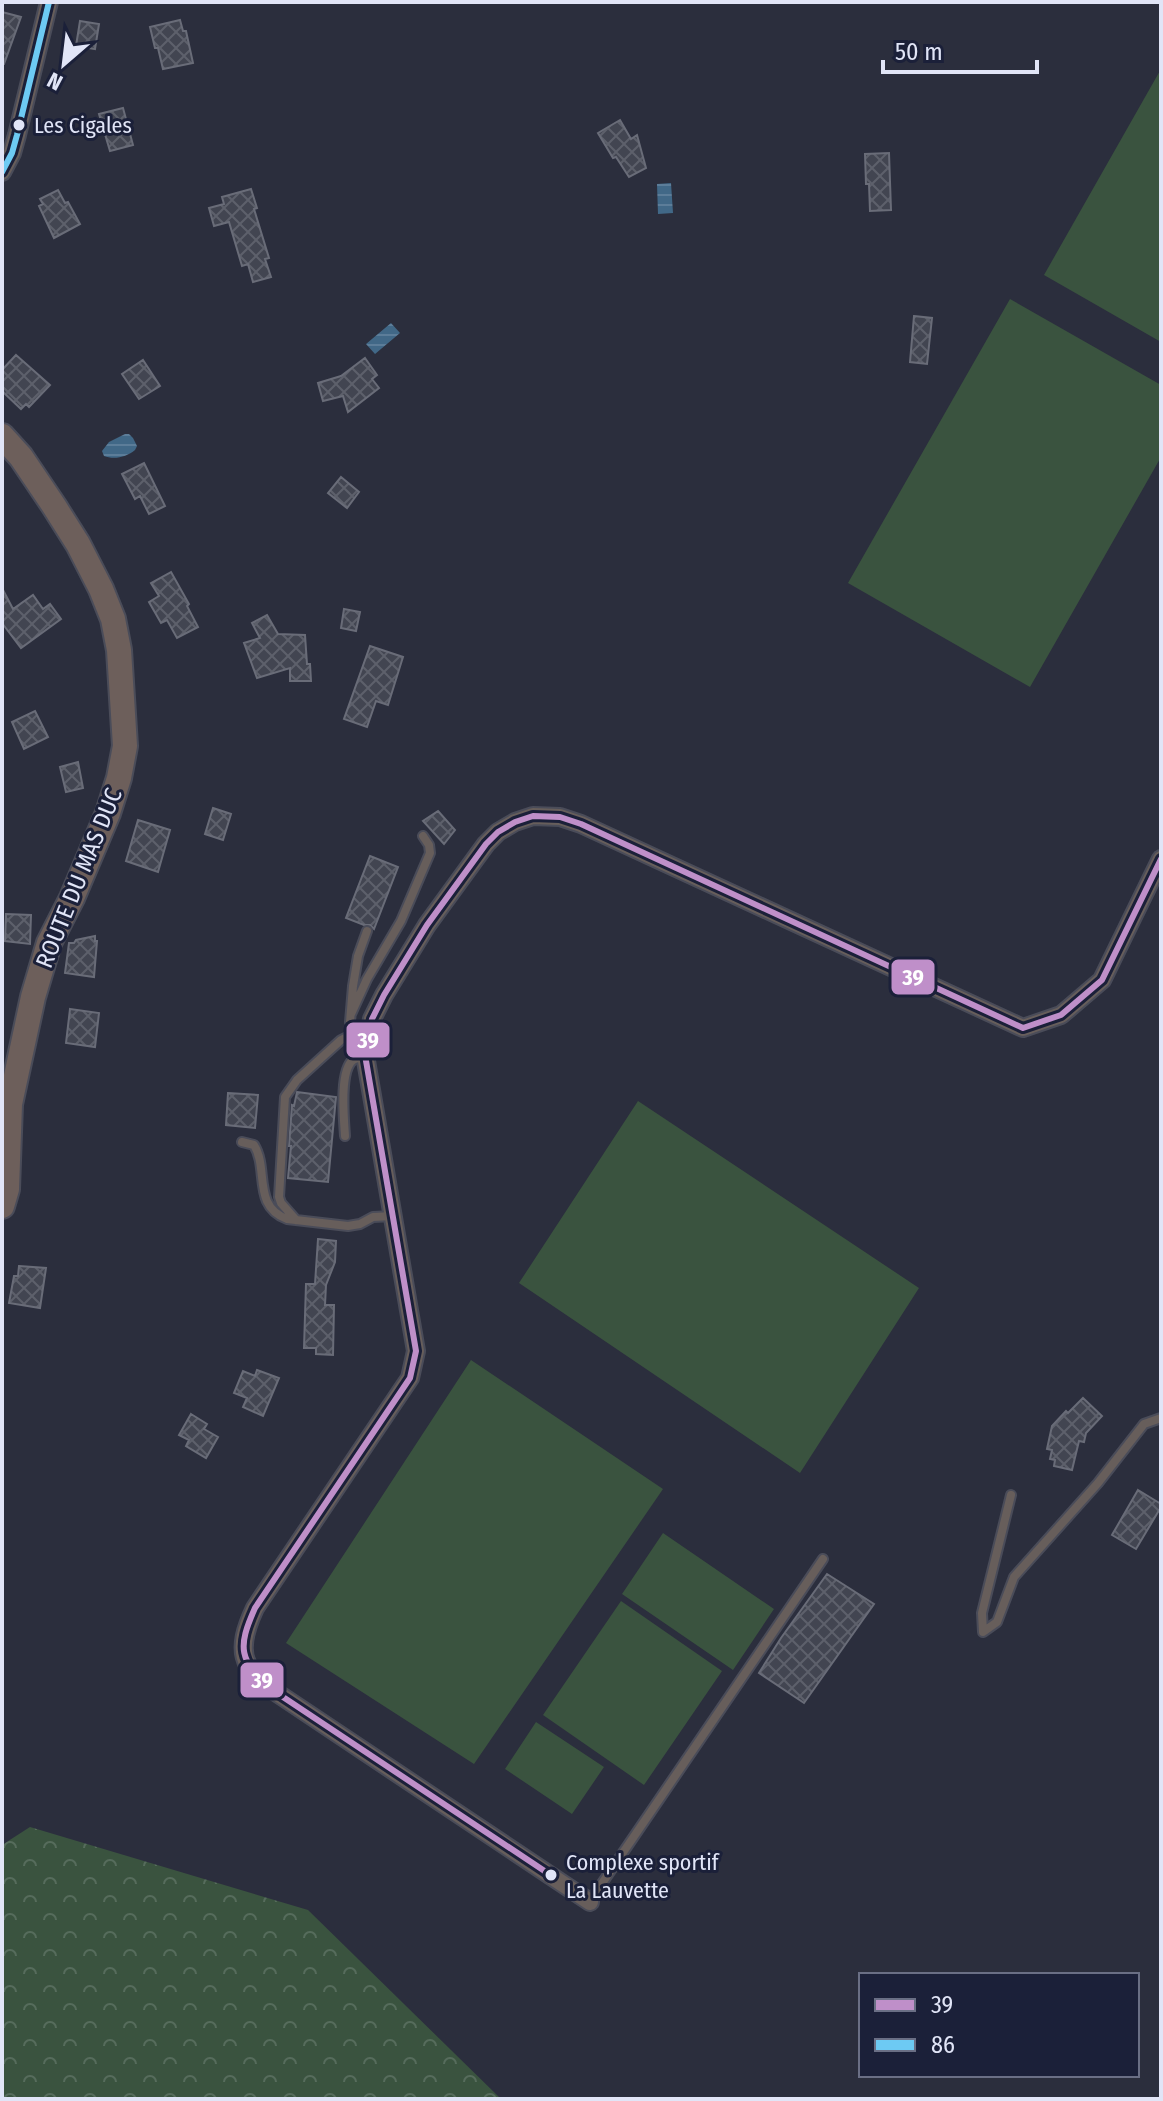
<svg xmlns="http://www.w3.org/2000/svg" width="1163" height="2101" font-family="'Fira Sans Condensed',sans-serif">
  <style>
    .forest { fill: url(#forest-crowns) }
    .garden { fill: #3a533f }
    .water { fill: url(#water-rules) }
    .building { fill: url(#building-cross-hatch); stroke: #696c78; stroke-width: 2 }
    .lines { fill: none; stroke-linecap: round; stroke-linejoin: round }
    .lane-casing { stroke: #4a4c59; stroke-width: 12 }
    .street-casing { stroke: #4a4c59; stroke-width: 20 }
    .secondary-casing { stroke: #4a4c59; stroke-width: 28 }
    .lane { stroke: #675e5b; stroke-width: 8 }
    .street { stroke: #675e5b; stroke-width: 16 }
    .secondary { stroke: #6d5f5b; stroke-width: 24 }
    .bus-1-casing { stroke: #1b2039; stroke-width: 12 }
    .bus-2-casing { stroke: #1b2039; stroke-width: 12 }
    .bus-1 { stroke: #bf8fc9; stroke-width: 6 }
    .bus-2 { stroke: #6dcaf3; stroke-width: 6 }
    .bus-dot { fill: #e1e5f7; stroke: #1b2039; stroke-width: 3 }
    .labels { text-anchor: middle; stroke-width: 6; stroke-linejoin: round; paint-order: stroke }
    .bus-label { font-size: 22px; fill: #e1e5f7; stroke: #1b2039; text-anchor: start }
    .street-label { font-size: 24px; fill: #e1e5f7; stroke: #1b2039 }
    .line-badge { stroke: #1b2039; stroke-width: 3 }
    .badge-label { font-size: 22px; text-anchor: middle; font-weight: bold; fill: #fff }
  </style>
  <defs>
    <pattern id="forest-crowns" width="20" height="18" patternUnits="userSpaceOnUse" patternTransform="scale(2)"><rect width="20" height="18" fill="#3a533f"/><path d="M2 6a3 3 0 1 1 6 0M12 15a3 3 0 1 1 6 0" fill="none" stroke="#566c5c"/></pattern>
    <pattern id="water-rules" width="6" height="5" patternUnits="userSpaceOnUse" patternTransform="scale(2)"><rect width="6" height="5" fill="#416887"/><path d="M0 2.5h6" fill="none" stroke="#5c7d99"/></pattern>
    <pattern id="building-cross-hatch" width="8" height="8" patternUnits="userSpaceOnUse" patternTransform="scale(2)"><rect width="8" height="8" fill="#424551"/><path d="M0 0l8 8M0 8l8-8" fill="none" stroke="#5d606b"/></pattern>
  </defs>
  <rect width="100%" height="100%" fill="#2b2e3d"/>
  <path class="forest" d="M30,1827L308,1910L501,2099H2V1845Z"/>
  <path class="garden" d="M1161,69V342L1044,275Z
    M1010,299L1161,385V457L1030,687L848,583Z
    M638,1101L919,1288L800,1473L519,1283Z
    M471,1360L663,1489L474,1764L286,1643Z
    M663,1533L774,1609L733,1670L622,1594Z
    M621,1601L722,1671L644,1785L543,1715Z
    M536,1722L604,1767L572,1814L505,1769Z"/>
  <path class="water" d="M671,183L673,213L658,214L657,184Z
    M391,323L400,333L375,354L366,344Z
    M125,434H129L133,438L137,446L135,450C127,457 114,460 104,456L102,451L109,442Z"/>
  <path class="building" d="M2,12L21,17L4,64H2Z
    M180,20L183,31H186L193,63L163,69L158,48H155L150,27Z
    M80,21L99,24L95,49L76,46Z
    M123,108L133,145L110,151L99,114Z
    M620,120L631,139L637,135L646,168L629,177L616,157L613,158L598,133Z
    M889,153L891,210L870,211L869,184H866L865,154Z
    M251,189L257,208L254,209L269,258L265,259L271,277L253,282L248,264L242,266L229,222L214,226L209,208L224,204L222,197Z
    M58,190L65,203L68,202L80,224L54,238L39,206L43,204L40,199Z
    M914,316L932,318L927,364L910,362Z
    M16,355L50,385L29,407L26,404L21,409L2,391V370Z
    M365,358L377,375L372,379L379,388L348,412L343,396L323,401L318,383L341,376Z
    M143,360L160,386L139,399L122,374Z
    M144,463L165,506L149,514L140,496L135,499L122,474Z
    M341,477L359,492L347,508L328,493Z
    M171,572L189,604L187,606L198,627L177,638L167,620L161,623L149,602L159,596L151,583Z
    M2,588L13,609L33,595L43,609L50,604L61,619L21,648L2,623Z
    M344,609L360,612L356,631L341,628Z
    M267,615L278,634L305,635L307,664H310L311,681H290V668L257,678L244,643L260,638L252,623Z
    M370,646L403,657L388,705L376,701L367,727L344,719Z
    M35,711L48,737L24,749L12,722Z
    M78,762L83,788L66,792L60,767Z
    M213,808L231,814L223,840L205,834Z
    M438,811L455,830L444,844L423,821Z
    M138,820L170,830L158,872L126,861Z
    M370,856L398,867L374,929L370,925H364L346,918Z
    M6,914L31,915L30,944L5,941Z
    M95,936V941H97L94,977L65,973L69,943H74L76,940Z
    M70,1009L99,1013L95,1047L66,1043Z
    M297,1092L336,1097L328,1182L288,1178L291,1146H289L292,1105L294,1106Z
    M228,1093L258,1095L255,1128L226,1125Z
    M318,1239L336,1241L335,1262L326,1285L325,1305H334L333,1355L316,1354V1348H304L306,1284H315Z
    M19,1266L46,1268L40,1308L9,1303L14,1276H18Z
    M257,1370L279,1378L263,1416L243,1407L247,1398L234,1393L243,1371L255,1376Z
    M1083,1398L1102,1416L1086,1433L1084,1442L1079,1441L1072,1470L1054,1466L1055,1460L1050,1459L1052,1450L1047,1449L1052,1426L1066,1411L1068,1413Z
    M191,1414L207,1424L204,1429L218,1437L206,1458L186,1446L189,1440L179,1435Z
    M1138,1490L1161,1504V1507L1136,1549L1112,1535Z
    M827,1574L874,1604L804,1703L759,1673L781,1638Z"/>
  <g class="lines">
    <defs>
      <path id="lane" d="M367,931L358,956L353,986L350,1022L354,1028L368,1035
        M351,1014L367,979L401,921L430,853L429,845L423,836
        M345,1136C344,1119 339,1071 353,1060C357,1058 361,1057 365,1055
        M242,1142L254,1145C269,1169 252,1206 287,1219L348,1226L360,1224L373,1217L393,1216
        M296,1220L281,1203L279,1197L285,1097L297,1080L341,1040L349,1036L367,1040
        M1011,1495L982,1613L983,1632L997,1622L1014,1577L1098,1483L1144,1424L1161,1418
        M590,1901L823,1559"/>
      <path id="street" d="M2,172L12,153L17,135L49,2
        M590,1902L271,1689C264,1682 252,1674 248,1665C238,1648 247,1625 255,1608L410,1378L416,1351L365,1055L372,1019L384,995L427,925L486,844L498,832L515,822L533,816L560,817L581,824L1023,1028L1061,1015L1102,980L1161,859"/>
      <path id="secondary" d="M2,436L21,457L54,506L78,544L101,589L113,619L119,650L125,746L119,778L108,813L72,898L49,943L33,997L10,1104L7,1189L2,1206"/>
    </defs>
    <use href="#lane" class="lane-casing"/>
    <use href="#street" class="street-casing"/>
    <use href="#secondary" class="secondary-casing"/>
    <use href="#lane" class="lane"/>
    <use href="#street" class="street"/>
    <use href="#secondary" class="secondary"/>
    <defs>
      <path id="bus-1" d="M552,1876L271,1689C239,1660 237,1648 255,1608L410,1378L416,1351L365,1055L372,1019L384,995L427,925L486,844L498,832L515,822L533,816L560,817L581,824L1023,1028L1061,1015L1102,980L1161,859"/>
      <path id="bus-2" d="M2,172L12,153L17,135L49,2"/>
    </defs>
    <use href="#bus-1" class="bus-1-casing"/>
    <use href="#bus-2" class="bus-2-casing"/>
    <use href="#bus-1" class="bus-1"/>
    <use href="#bus-2" class="bus-2"/>
  </g>
  <g class="bus-dot">
    <circle cx="19" cy="125" r="7"/>
    <circle cx="551" cy="1875" r="7"/>
  </g>
  <g class="labels">
    <g class="bus-label">
      <text x="34" y="133">Les Cigales</text>
      <text x="566" y="1870">Complexe sportif<tspan x="566" dy="28">La Lauvette</tspan></text>
    </g>
    <g class="street-label">
      <text transform="translate(79 878) rotate(-68)" y="8">ROUTE DU MAS DUC</text>
    </g>
  </g>
  <g class="line-badge">
    <rect x="890" y="958" width="46" height="38" rx="8" fill="#bf8fc9"/>
    <rect x="345" y="1021" width="46" height="38" rx="8" fill="#bf8fc9"/>
    <rect x="239" y="1661" width="46" height="38" rx="8" fill="#bf8fc9"/>
  </g>
  <g class="badge-label">
    <text x="913" y="985">39</text>
    <text x="368" y="1048">39</text>
    <text x="262" y="1688">39</text>
  </g>
  <rect width="1163" height="2101" fill="none" stroke="#e1e5f7" stroke-width="8"/>
  <rect x="859" y="1973" width="280" height="104" fill="#1b2039" stroke="#6a6f85" stroke-width="2"/>
  <rect x="875" y="1999" width="40" height="12" fill="#bf8fc9" stroke="#6a6f85" stroke-width="2"/>
  <text x="931" y="2013" font-size="24" fill="#e1e5f7">39</text>
  <rect x="875" y="2039" width="40" height="12" fill="#6dcaf3" stroke="#6a6f85" stroke-width="2"/>
  <text x="931" y="2053" font-size="24" fill="#e1e5f7">86</text>
  <g transform="translate(64 64) rotate(208)" stroke="#1b2039" stroke-width="6" paint-order="stroke">
  <path d="M0-6L14 30L0 20L-14 30Z" fill="#e1e5f7"/>
  <text y="-12" font-size="22" font-weight="bold" text-anchor="middle" fill="#e1e5f7">N</text>
  </g>
  <path d="M883 60v12h154v-12" fill="none" stroke="#e1e5f7" stroke-width="4"/>
  <text x="895" y="60" font-size="24" fill="#e1e5f7" stroke="#1b2039" stroke-width="6" paint-order="stroke">50 m</text>
</svg>
